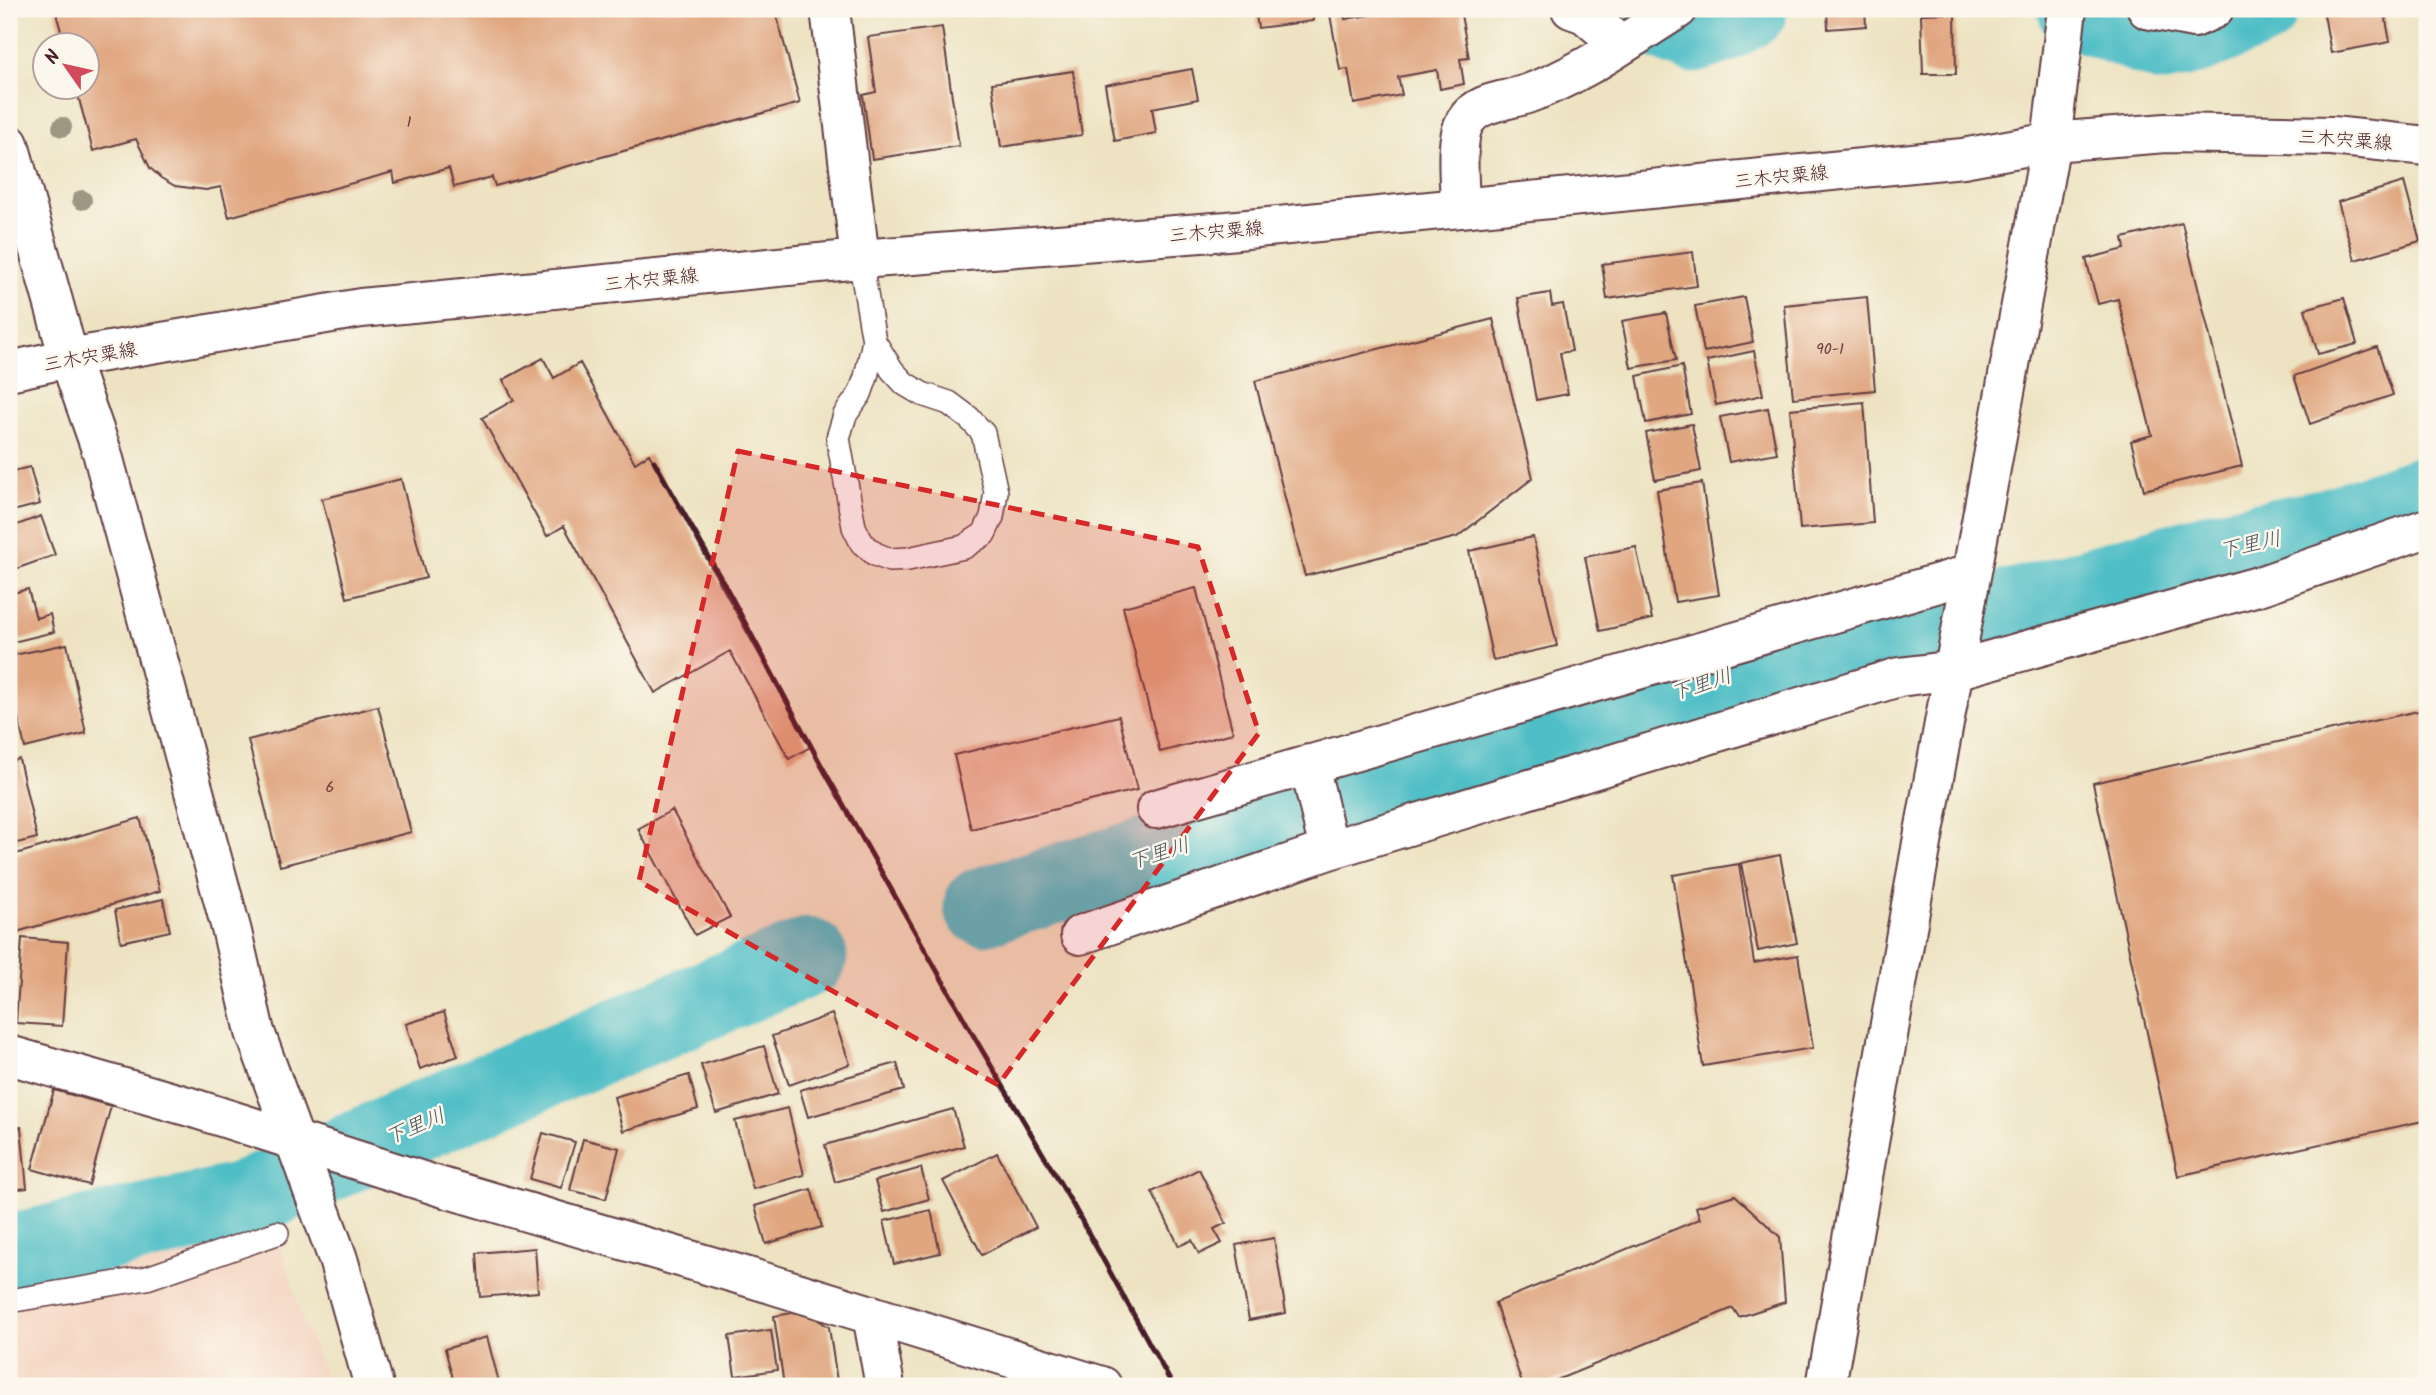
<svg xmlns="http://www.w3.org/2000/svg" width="2436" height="1395" font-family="Kalam,'Klee One',sans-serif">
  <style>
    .built { fill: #f4d3c0 }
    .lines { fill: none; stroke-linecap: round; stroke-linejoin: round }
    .river { stroke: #50bec6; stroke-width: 79 }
    .building { fill: #e0a680 }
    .lane-casing { stroke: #623c42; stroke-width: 26 }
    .street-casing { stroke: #623c42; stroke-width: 42 }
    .secondary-casing { stroke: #623c42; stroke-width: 42 }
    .primary-casing { stroke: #623c42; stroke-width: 42 }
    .lane { stroke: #fff; stroke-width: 23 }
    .street { stroke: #fff; stroke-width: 38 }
    .secondary { stroke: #fff; stroke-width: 38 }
    .primary { stroke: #fff; stroke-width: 38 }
    .rail { stroke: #4a1f2b; stroke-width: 5 }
    .tree { fill: #9d9682 }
    .marked { fill: #d62828; fill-opacity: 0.2; stroke: #d62828; stroke-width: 5; stroke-dasharray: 14 9; stroke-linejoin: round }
    .labels { text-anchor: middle; stroke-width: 5; stroke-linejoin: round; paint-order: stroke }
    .number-label { font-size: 16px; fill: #704140 }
    .street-label { font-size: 19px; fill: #4a1f2b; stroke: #fbf7ec }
    .water-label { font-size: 21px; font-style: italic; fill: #4c5761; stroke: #fbf7ec }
  </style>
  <rect width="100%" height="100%" fill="#fbf7ec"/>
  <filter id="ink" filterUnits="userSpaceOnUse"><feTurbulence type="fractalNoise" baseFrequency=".0143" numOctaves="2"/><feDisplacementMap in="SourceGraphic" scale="14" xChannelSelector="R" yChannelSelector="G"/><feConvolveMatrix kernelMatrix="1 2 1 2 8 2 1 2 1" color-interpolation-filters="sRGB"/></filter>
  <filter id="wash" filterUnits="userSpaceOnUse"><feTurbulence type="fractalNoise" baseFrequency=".00686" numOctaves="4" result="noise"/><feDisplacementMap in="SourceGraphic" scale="28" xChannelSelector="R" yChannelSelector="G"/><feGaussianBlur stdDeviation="1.57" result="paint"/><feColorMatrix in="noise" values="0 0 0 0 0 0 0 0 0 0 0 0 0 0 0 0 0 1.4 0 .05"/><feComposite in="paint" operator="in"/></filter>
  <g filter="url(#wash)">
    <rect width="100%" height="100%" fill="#ede3c2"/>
    <path class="built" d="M271,1213L303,1321L330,1386H9V1283L43,1282L177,1255Z"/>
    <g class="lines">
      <path class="river" d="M1633,9L1693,34L1720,25L1748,9
        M2077,9L2163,43L2196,35L2259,9
        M983,906L1510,747L1732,674L2026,605L2221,549L2333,526L2427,494
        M9,1253L241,1202L423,1120L808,957"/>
    </g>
    <g id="blocks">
      <path class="building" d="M55,9H775L800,103L495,186L492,177L454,187L449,168L395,183L393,172L229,217L221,187L206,190L175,186L161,178L150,168L136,139L93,151L76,88H88V46H65Z
        M1255,9H1312L1313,21L1258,28Z
        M1329,9H1343L1345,19L1408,9H1460L1469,58L1460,59L1464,84L1440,89L1437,70L1398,77L1402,95L1354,104L1348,69L1340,70Z
        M1827,9H1865L1866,26L1828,29Z
        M2323,9H2384L2390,42L2331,53Z
        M1955,13L1956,74H1923L1921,14Z
        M942,27L959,146L872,159L863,95L876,92L868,37Z
        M1192,69L1198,99L1152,108L1156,133L1115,141L1105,85Z
        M1073,71L1082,135L1001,147L992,83Z
        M2404,182L2420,241L2355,260L2338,202Z
        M2182,223L2242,466L2144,490L2131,441L2152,435L2118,299L2098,304L2086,259L2125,249L2123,238Z
        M1693,252L1697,286L1607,299L1602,264Z
        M1550,293L1552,306L1563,304L1572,351L1560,353L1568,394L1536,400L1518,298Z
        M1744,297L1753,342L1704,352L1695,306Z
        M1867,297L1875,390L1793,398L1784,305Z
        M2344,298L2357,344L2318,354L2305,309Z
        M1666,313L1676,360L1631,368L1622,321Z
        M1493,319L1533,478L1457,537L1305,576L1255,381Z
        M2377,347L2393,395L2310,424L2294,376Z
        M1754,351L1763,395L1716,405L1707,361Z
        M543,358L554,378L580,363L635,463L649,454L810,747L789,759L730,651L655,693L564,526L547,536L482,418L514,400L503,380Z
        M1682,366L1691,414L1646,423L1637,376Z
        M1864,402L1873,523L1800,529L1790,409Z
        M1768,408L1777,453L1729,462L1720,417Z
        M1692,424L1701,471L1655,480L1646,433Z
        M30,467L40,504L9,512V472Z
        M401,479L426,578L347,598L322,499Z
        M1702,483L1719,595L1675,602L1657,490Z
        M41,516L55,555L10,571L9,528Z
        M1533,537L1557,646L1493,660L1469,551Z
        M1636,547L1652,619L1600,631L1585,557Z
        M1196,588L1233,733L1160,752L1123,607Z
        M28,589L36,618L50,614L54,632L9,643V594Z
        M67,644L86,733L25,748L9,676V656Z
        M378,706L411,832L280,866L248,740Z
        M2427,709V1120L2178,1176L2093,783Z
        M1119,716L1137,790L971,829L954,755Z
        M19,759L37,838L9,845V762Z
        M672,810L730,917L695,935L638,829Z
        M140,818L160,891L13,933L9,920V856Z
        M1780,855L1797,943L1758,951L1741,863Z
        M1739,864L1754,963L1798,955L1813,1048L1703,1066L1673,875Z
        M163,899L170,931L121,942L115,910Z
        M22,938L68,942L62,1026L16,1023Z
        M444,1012L458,1056L420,1069L406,1024Z
        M832,1014L850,1064L789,1085L772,1036Z
        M764,1046L778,1094L716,1113L701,1065Z
        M897,1063L904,1090L808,1117L800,1090Z
        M689,1075L698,1109L623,1131L614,1097Z
        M54,1090L111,1106L89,1185L32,1169Z
        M788,1108L804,1175L753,1189L735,1121Z
        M953,1109L964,1146L835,1182L825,1145Z
        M21,1127L27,1188L9,1190V1129Z
        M543,1133L575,1142L561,1188L530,1179Z
        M583,1139L619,1148L606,1199L570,1190Z
        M997,1153L1036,1227L982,1255L943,1181Z
        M921,1168L929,1199L884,1212L875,1181Z
        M1199,1169L1226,1223L1214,1229L1222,1243L1199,1254L1192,1240L1179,1246L1152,1192Z
        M811,1189L822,1227L766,1244L755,1206Z
        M1735,1195L1780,1237L1785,1302L1739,1317L1733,1308L1542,1386H1523L1495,1303L1700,1219L1696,1207Z
        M931,1210L940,1253L894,1264L884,1221Z
        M1274,1238L1286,1313L1249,1320L1236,1245Z
        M535,1248L538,1292L480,1297L477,1253Z
        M804,1311L829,1327L837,1381L804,1386H784L774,1316Z
        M771,1330L777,1370L735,1376L729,1336Z
        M487,1337L500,1386H455L445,1349Z"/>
    </g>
  </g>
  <g filter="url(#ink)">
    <use href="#blocks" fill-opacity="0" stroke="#623c42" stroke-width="2"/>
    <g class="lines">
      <defs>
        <path id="lane" d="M860,259L874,341L866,377L860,394L845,415L838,438L854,527L862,543L875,554L890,560L908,559L964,547L984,534L992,517L996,492L983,433L969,418L949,403L922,394L905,384L892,370L874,341
          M9,1301L147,1278L277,1233"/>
        <path id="street" d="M1571,9L1585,14L1621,45
          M2147,9L2194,18L2214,9
          M1460,208C1460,185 1454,141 1465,122C1477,101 1507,101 1527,94C1582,75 1629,39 1678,9
          M1309,764L1329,850
          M1156,809L1970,574
          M1080,935L1329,850L1899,677L1955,670L2262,585L2427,528
          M872,1315L885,1386"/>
        <path id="secondary" d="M830,9L860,259
          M9,144L69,358L102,452L232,932L255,1032L338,1259L374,1386
          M9,1055L190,1107L438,1186L748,1277L1102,1386
          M1826,1386L1922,843L2051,142"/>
        <path id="primary" d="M2051,142L2067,9
          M9,371L69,358L361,308L860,259L1227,231L1460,208L1963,158L2051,142L2166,133L2332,136L2427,146"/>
      </defs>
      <use href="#lane" class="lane-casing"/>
      <use href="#street" class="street-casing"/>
      <use href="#secondary" class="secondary-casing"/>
      <use href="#primary" class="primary-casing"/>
      <use href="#lane" class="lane"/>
      <use href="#street" class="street"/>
      <use href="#secondary" class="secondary"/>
      <use href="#primary" class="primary"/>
      <path class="rail" d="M654,461L728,591L820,763L976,1040L1073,1205L1173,1386"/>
    </g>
    <g class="tree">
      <circle cx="62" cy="127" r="10"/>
      <circle cx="82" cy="200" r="10"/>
    </g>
  </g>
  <path class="marked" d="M738,451L1198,547L1259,733L998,1085L639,881Z"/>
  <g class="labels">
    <g class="number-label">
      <text x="409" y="127">1</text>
      <text x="1830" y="354">90-1</text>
      <text x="330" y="792">6</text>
    </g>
    <g class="street-label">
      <text transform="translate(2345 139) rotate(4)" y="7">三木宍粟線</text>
      <text transform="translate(1781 176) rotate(-6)" y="7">三木宍粟線</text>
      <text transform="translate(1216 231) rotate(-5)" y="7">三木宍粟線</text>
      <text transform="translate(651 279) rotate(-6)" y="7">三木宍粟線</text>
      <text transform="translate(90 356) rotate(-10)" y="7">三木宍粟線</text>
    </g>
    <g class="water-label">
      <text transform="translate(2250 544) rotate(-12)" y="7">下里川</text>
      <text transform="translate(1701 684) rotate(-18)" y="7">下里川</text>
      <text transform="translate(1159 853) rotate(-17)" y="7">下里川</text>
      <text transform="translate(415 1126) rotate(-23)" y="7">下里川</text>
    </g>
  </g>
  <rect width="2436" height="1395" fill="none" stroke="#fbf7ec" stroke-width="35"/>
  <g transform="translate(66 66) rotate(304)"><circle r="33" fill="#fbf7ec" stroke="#b4a19f" stroke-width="2"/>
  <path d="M0-5L12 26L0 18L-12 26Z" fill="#d1495b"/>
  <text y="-10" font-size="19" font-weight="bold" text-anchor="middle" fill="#4a1f2b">N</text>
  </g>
</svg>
